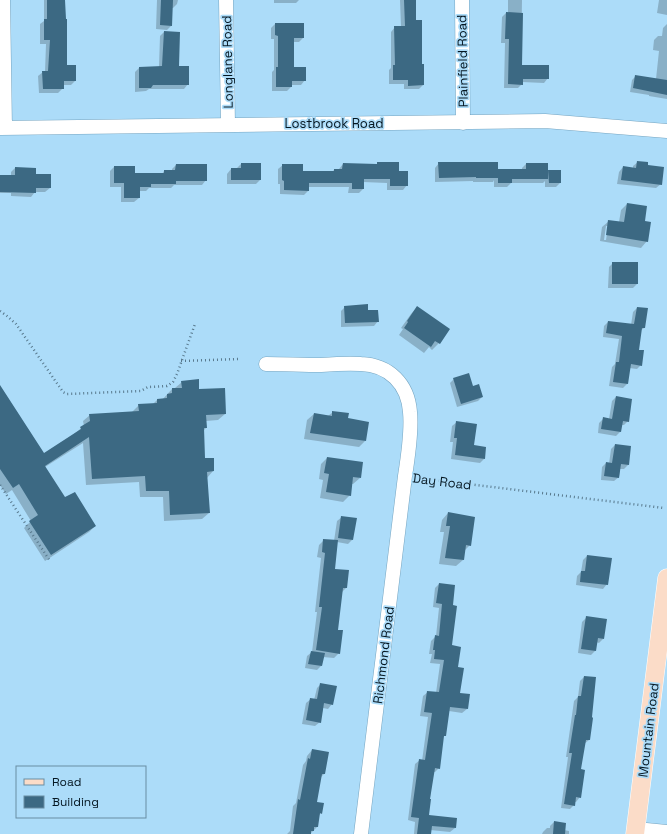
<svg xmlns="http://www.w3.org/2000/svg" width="667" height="834" font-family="'Space Grotesk',sans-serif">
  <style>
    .shadow { fill: #0003; fill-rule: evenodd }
    .building { fill: #3c6983 }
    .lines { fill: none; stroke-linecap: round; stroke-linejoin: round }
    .minor-casing { stroke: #76a5c1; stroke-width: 15 }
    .major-casing { stroke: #fff; stroke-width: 19 }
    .path { stroke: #58798d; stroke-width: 2.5; stroke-dasharray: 1 3; stroke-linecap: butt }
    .minor { stroke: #fff; stroke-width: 14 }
    .major { stroke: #fbdcc8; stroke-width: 18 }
    .labels { text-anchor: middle; stroke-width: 3.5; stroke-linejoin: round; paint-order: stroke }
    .street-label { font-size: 13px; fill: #051722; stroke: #acdcf9 }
  </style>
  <rect width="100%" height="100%" fill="#acdcf9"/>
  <path class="shadow" d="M44,0H64L66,66H75V81L71,85H63V88L58,93H39L38,76L43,72H45L46,44H40V24L44,21Z
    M157,0H178L177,4L173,8H172L171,26L167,30L156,29Z
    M274,0H299L296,3H274Z
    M400,0H415L416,21L423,85L419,89H404V84H389V70L391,68V32L395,27H401Z
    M508,0H522L521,66L548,78L544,83L522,82V84L518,88H504L505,43H501L502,17L506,13H508Z
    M659,0H667V15L657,13Z
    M275,24H303V38L299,42H293V68L305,80L301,85H291V87L287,91H272V72L274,70V39H271V28Z
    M667,24V99L649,96V95L630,92L632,80L636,76L656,79L659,51L653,50L654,40L658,36H662L663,28Z
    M164,32L178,67L188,84L184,89H149L146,91L135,92V72L139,68L159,67L160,36Z
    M638,162L647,166L661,184L656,188L617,184L619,172L623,167L633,169V166Z
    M439,163L497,170H522V168L526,164L547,172L549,171L560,183L556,187H545V181L543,183H511L507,187H494V180L493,182H473V181L435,182V168Z
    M241,164L260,180L256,184H227V174L231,169L237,168Z
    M343,164L398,172L407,185L403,190H387V183L363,182V189L359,193H348L349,187H308V191L304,195L280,194V184H278V169L283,165L302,172H332L334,170H339V169Z
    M176,165L206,180L202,185H174L171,188H149L146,191H139V198L134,202H121V187H110V171L114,167L134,174H162L164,171H172V169Z
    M15,168L35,175L50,188L45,192H35L31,197L11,196V193H0V176H11V172Z
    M627,204L643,221L647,241L641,248L600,241L602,227L609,221L619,222L621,210ZM606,226H608L606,240H604Z
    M613,263L637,284L633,288H608L609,267Z
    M345,307L367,311L378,321L374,326L341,327V311Z
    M417,307L439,343L432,350L429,347L424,353L399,335L403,329L401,328L411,314Z
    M637,308L644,328L640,331L638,350L641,365L637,369L629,368L627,384L623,388L609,386L612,367L615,364L619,339L603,337L604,326L608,322L631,325L633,312Z
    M454,379L472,387L482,397L478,401L457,407L450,383Z
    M182,382L198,390L225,414L218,420L206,421V428L203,431L204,460L213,459V471L207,478L209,513L202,519L164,521L163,497H140L139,482L86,485L83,443L45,467L65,499L95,526L89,532L45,561L24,528L31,521L12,490L6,494L0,485V386L44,454L74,434L84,426L83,421L90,415L132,412L139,405L153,404L157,400H162L172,389H175V388Z
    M616,397L628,421L624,425H621L620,432L616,436L598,433L599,423L604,418L609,419L612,401Z
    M333,412L347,419L365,441L359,447L304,439L307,420L314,414L328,416Z
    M457,422L473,446L484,459L480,463L451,459L453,442H450L452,426Z
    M615,445L630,447L628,465L624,469H620L619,477L614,481L601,480L602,467L606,463L609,464L611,449Z
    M327,458L360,478L353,484H351L350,495L343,502L320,498L323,480L319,479L321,464Z
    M448,513L470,545L464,551L463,560L456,566L439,564L444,532H440L442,520Z
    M342,517L352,540L348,544L337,542L334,569L346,588L342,592L337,631L339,653L334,658L323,657L321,666L317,670L305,668L307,656L312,652L317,612H315L321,558L317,557L319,545L324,540L334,541L337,521Z
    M587,556L607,584L603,589L576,585L577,576L581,572L583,560Z
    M439,584L452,606L451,646L457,668L459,694L467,709L462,713L449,711L445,735L443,737L439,768L435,772H433L428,815L455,828L450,832L430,830V834H414L415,822L408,820L415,764L420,760L422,761L428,717L420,716L423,696L428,692L436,693L440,664L430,663L432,654H429L431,641L436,636L439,608L433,607L435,588Z
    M586,618L603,639L599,643L596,642L595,651L591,655L578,653L582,622Z
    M584,677L589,740L584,744L580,770V797L576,802H575L574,805L570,809L561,808L568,757H566L574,701L578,697L580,681Z
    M321,684L332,704L328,709L323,708L320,722L315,726L302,724L306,703L311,699L314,700L317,688Z
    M312,750L324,774L320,778L316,803L321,813L318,816L317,827L310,834H287L290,831L293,806L296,803L303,765L306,761L307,756Z
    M554,822L564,830L569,831V834H542L543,832L547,828H550V826Z"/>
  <path class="building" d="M47,0H65L66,19H67V65H76V81H64V89H43L42,71H48L50,40H44V19H47Z
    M161,0H173L172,26L160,25Z
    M404,0H416V20H422V64H424V85L408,86V80H393V65H395L394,26H405Z
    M506,12L523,13L522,65H549V79H523V85L508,84L509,39H505Z
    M275,23H304V38H294V67H306V81H292V87H276V67H278V36L275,35Z
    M164,31L180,32L179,66H189V85H153L151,88H139V67L162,66Z
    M635,75L667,80V95L633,88Z
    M637,161L648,162V165L664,167L662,185L621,180L623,166L636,168Z
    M377,162H399V171H408V186H390V179H364V189H352V183H309V191L284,190V181L282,180V164H303V171H334V169H342L343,163L377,164Z
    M438,162H498V169H526V163H548V179H512V183H498V175V178H476V177L439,178Z
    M241,163H261V180H231V168H241Z
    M176,164H207V181H176V184H151V187H140V198H124V183H114V166H135V173H164V170H175Z
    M15,167L36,168V174H51V188H36V193L0,192V175H15Z
    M548,170H561V183H549Z
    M627,203L647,206L645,221L651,222L648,242L606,235L608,220L624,222Z
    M612,262H638V284H612Z
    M368,304V310H378L379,322L345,323L344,306Z
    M417,306L450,329L440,344L435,341L431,347L404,328L408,322L407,321Z
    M637,307L648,308L645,328H642L639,350H644L642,366L631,364L628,384L613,382L616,362H619L622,336L606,333L608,321L634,324Z
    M469,373L473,386L479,384L483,397L461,404L453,378Z
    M199,379V389L225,388L226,414L206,415L207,428H204L205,458H214V471L207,472L210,513L170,515L169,491H146L145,476L92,479L89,437L45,466L65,497L75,492L96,526L51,555L29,521L38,515L19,484L13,488L0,469V385L44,453L81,429L80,427L90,421L89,414L139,411L138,404L157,403V399L167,398V394L172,393V388H182L181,381Z
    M616,396L632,399L629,422L623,421L621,432L601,429L603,417L612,419Z
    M332,411L349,413L348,418L369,422L366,441L310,433L314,413L332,416Z
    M456,421L477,424L474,445L486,447L485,459L455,455L457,438H454Z
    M615,444L631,446L629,465L621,464L619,478L604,476L606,462L612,463Z
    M327,457L363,462L361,478L353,477L351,496L326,492L329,474L324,473Z
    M448,512L475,517L471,546L466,545L464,560L445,558L450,526H446Z
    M341,516L357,518L353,540L338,538Z
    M323,539L338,540L335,569L349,570L347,588H343L338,630H343L340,654L316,650L322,607H319L325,553L322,552Z
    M587,555L612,558L608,585L580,582L581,571H585Z
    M439,583L455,585L453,605L457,606L452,645L461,647L458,667L464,668L460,693L470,694L468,709L450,707L446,736H444L440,769L435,768L430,799H431L429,815L457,818L456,828L432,826L431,834H417L419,818L411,817L419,759L425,760L432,713L424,712L427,691L439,692L444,660L434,659L435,650H433L435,635L439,636L442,604L436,603Z
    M586,616L607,619L604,639L598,638L596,651L581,649Z
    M311,651L325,653L322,666L308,664Z
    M584,676L596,677L592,717L593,718L590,740H586L581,769L585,770L581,798L576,797L575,806L564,804L572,753H569L575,715H576L578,696H581Z
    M320,683L337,686L333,705L324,703L321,723L306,720L310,698L317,699Z
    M312,749L329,752L325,774H322L317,802L324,803L322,814L320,813L318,827H314V831H311V834H293L298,799L300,800L308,758L310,759Z
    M554,821L566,823L565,834H553Z"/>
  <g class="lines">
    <defs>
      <path id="minor" d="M3,0L5,128
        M226,0L228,124
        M462,0L463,123
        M0,128L545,121L667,131
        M266,364C284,364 303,365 321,365C334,364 348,363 361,364C389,365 408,384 410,412C412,431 408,457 405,476L361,834
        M636,829L667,832"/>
      <path id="major" d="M635,834L667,578"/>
    </defs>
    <use href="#minor" class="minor-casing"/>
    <use href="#major" class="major-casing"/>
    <path class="path" d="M0,311L7,316L16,324L63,392L67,394L141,391L148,387L167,386L173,382L177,374L195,324
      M181,361L239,359
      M419,478L664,508
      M0,485L50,561"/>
    <use href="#minor" class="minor"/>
    <use href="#major" class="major"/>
  </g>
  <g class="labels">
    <g class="street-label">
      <text transform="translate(462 61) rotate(-91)" y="5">Plainfield Road</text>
      <text transform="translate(227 62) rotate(-91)" y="5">Longlane Road</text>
      <text x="334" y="128">Lostbrook Road</text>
      <text transform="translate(442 481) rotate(7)" y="5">Day Road</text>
      <text transform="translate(383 655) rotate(-83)" y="5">Richmond Road</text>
      <text transform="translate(648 730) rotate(-83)" y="5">Mountain Road</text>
    </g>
  </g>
  <rect x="16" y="766" width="130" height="52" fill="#acdcf9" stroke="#698da3"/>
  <rect x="24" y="779" width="20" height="6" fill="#fbdcc8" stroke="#698da3"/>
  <text x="52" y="786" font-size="12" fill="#051722">Road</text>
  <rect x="24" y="796" width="20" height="12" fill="#3c6983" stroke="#698da3"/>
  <text x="52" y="806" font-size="12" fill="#051722">Building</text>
</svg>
